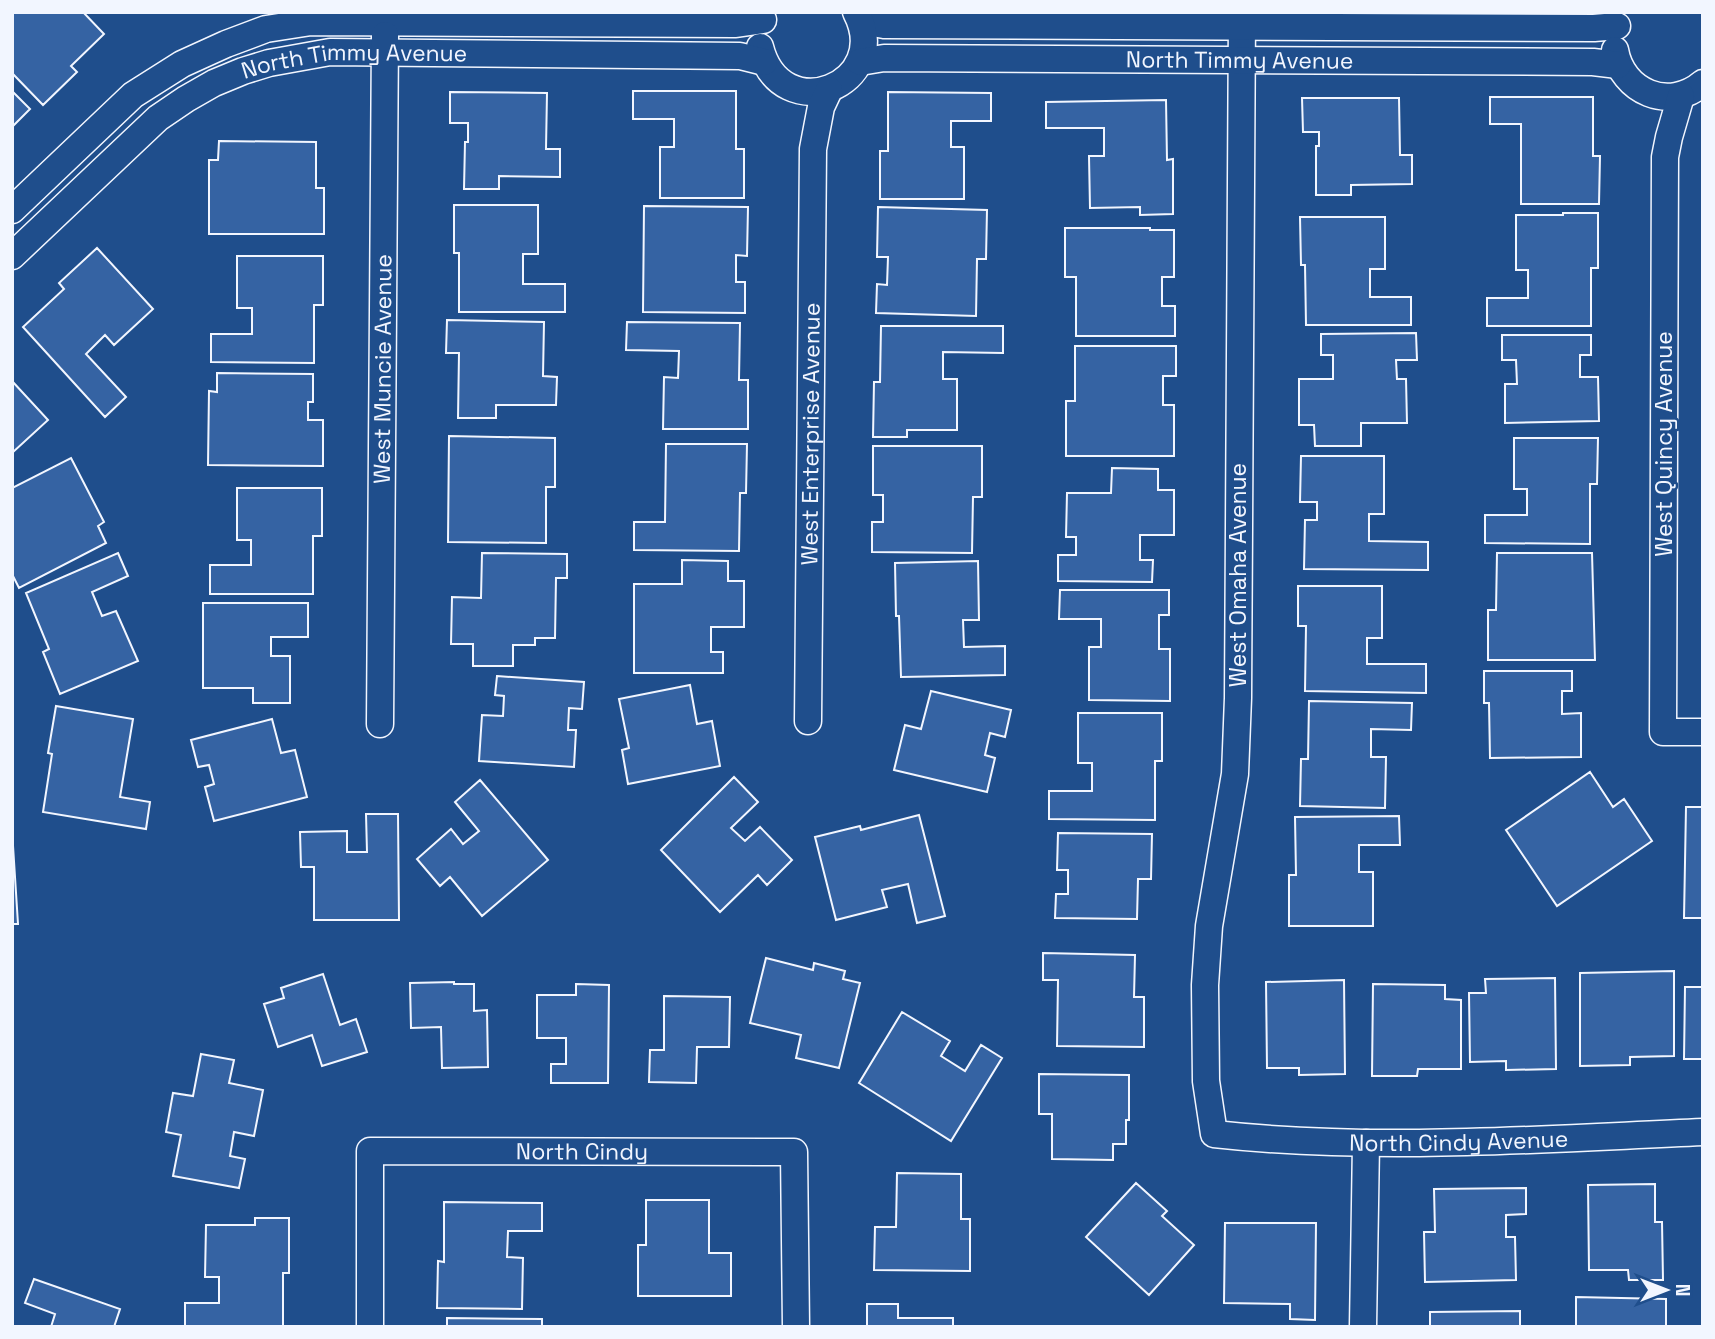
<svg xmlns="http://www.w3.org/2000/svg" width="1715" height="1339" font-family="'Space Grotesk',sans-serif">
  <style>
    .building { fill: #3563a3; stroke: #f2f6ff; stroke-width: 2 }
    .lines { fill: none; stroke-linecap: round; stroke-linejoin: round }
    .street-casing { stroke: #f2f6ff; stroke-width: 29 }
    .street { stroke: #1f4e8c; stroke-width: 26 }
    .labels { text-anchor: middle; stroke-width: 5; stroke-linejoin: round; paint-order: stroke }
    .street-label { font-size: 23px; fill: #f2f6ff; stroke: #1f4e8c }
  </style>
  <rect width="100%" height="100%" fill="#1f4e8c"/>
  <path class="building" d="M12,12H83L104,34L71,66L77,72L43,105L12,73Z
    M12,91L30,109L12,127Z
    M633,91H736V149H744V198H660V147H674V119H633Z
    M450,92L547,93L546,149H560V177L499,176V189H464L465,142H468V123H450Z
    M888,92L991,93V121H951V147H964V199H880V151H888Z
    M1490,97H1593V156H1600L1599,204H1521V124H1490Z
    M1302,98H1399L1400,155H1412V184L1351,185V195H1316V146H1319V132H1303Z
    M1166,100L1167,160L1173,159V214L1140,215V207L1090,208L1089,156H1104V128H1046V102Z
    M219,141L316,142V188H324V234H209V160H218Z
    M454,205H538V254H523V284H565V312H459V253H454Z
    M644,206L748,207L747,256L736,255V282H745V313L643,312Z
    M878,207L987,210L986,259H977L976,316L876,313L877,284L887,285L888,257H877Z
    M1563,213H1598V268H1591V326H1487V298H1528V270H1516V215H1563Z
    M1300,217H1385V269H1370V297H1411V325H1306L1305,265H1301Z
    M1065,228H1150V230H1174V277H1162V306H1175V336H1076V277H1065Z
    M97,248L153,309L114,345L105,335L86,354L126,397L105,417L23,327L64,289L59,283Z
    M237,256H323V305H314V363L211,362V334H252V308H237Z
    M447,320L544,322L543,376L557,377L556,405H496V418H458L459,353H446Z
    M627,322L740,323L739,380H748V429H663L664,377L678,378L679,351L626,350Z
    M881,326H1003V353L943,352V379H957V430H907V437H873L874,382H880Z
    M1416,333L1417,360H1396L1397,379H1406L1407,423H1361V446H1315L1314,425H1299V379H1333V355H1321V334Z
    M1502,335H1591V355H1580V377H1598L1599,421L1505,423V384H1517L1516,360H1502Z
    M1075,346H1176V376H1163V405H1174V456H1066V401H1075Z
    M217,373L313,374V402H308V420H323V466L208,465L209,391L217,392Z
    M12,381L48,420L12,453Z
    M449,436L555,438V487H546V543L448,542Z
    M1514,438H1598L1597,484H1590V544L1485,543V515H1527V489H1514Z
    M666,444H747L746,493H740L739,551L634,550V522H665Z
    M873,446H982V497H973L972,553L872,552V522H883V495H873Z
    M1301,456H1384V514H1369V541L1428,542V570L1304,569L1305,520H1317V502H1300Z
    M71,458L104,522L98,526L106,543L19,588L12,574V488Z
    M1112,468L1158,469V490H1174V535H1140V560H1153L1152,582L1058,581V555H1076V537H1066L1067,493H1111Z
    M237,488H322V536H313V594H210V565H251V540H237Z
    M118,553L128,576L92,592L102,616L116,611L138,661L60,694L43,652L49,649L26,593Z
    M482,553L567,554V578H556L555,638H535V645H513V666H473V644H451L452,597L481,598Z
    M1497,553H1592L1595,660H1488V610H1496Z
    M682,560L728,561V581H744V627H711V652H723V673H634V584H682Z
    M978,561L979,620H963L964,647L1005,646V675L901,677L899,616H896L895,563Z
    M1298,586H1382V638H1367V664H1426V693L1305,691L1306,626H1298Z
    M1060,590H1169V615H1159V649H1170V701L1089,700V647H1101V619H1059Z
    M203,603H308V637H271V656H290V703H253V688H203Z
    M1484,671H1572V691H1562V714L1581,713V757L1490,758L1489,703H1484Z
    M497,676L584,682L582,709L569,708L568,730H576L574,767L479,761L482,715L503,716L504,696L495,695Z
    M690,685L697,724L712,721L720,766L628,784L622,750L629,748L619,699Z
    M931,691L1011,710L1005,737L990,733L985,755L995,758L987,792L894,770L905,725L921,729Z
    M1309,701L1412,703L1411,730L1371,729V757H1386L1385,808L1300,806L1301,759H1308Z
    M56,706L133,719L120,797L150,802L146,829L43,812L52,754L48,753Z
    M1078,713H1162V761H1155V820L1049,819V791H1092V763H1078Z
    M272,719L281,753L295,750L307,797L214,821L205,787L214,784L209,765L198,767L191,740Z
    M1590,772L1613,807L1624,799L1652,841L1557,906L1506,830Z
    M734,777L758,802L731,828L745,841L760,827L792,860L767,885L758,875L720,912L661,850Z
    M480,780L548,860L482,916L450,877L440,886L417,859L451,829L463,844L479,831L455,802Z
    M1686,807H1703V918H1684Z
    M366,814H398L399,920H314V867H301L300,832L347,831V852H367Z
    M919,815L945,916L917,923L908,884L882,890L887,907L836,920L815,837L860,826L861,830Z
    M1399,816L1400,845H1359V872H1373V926H1289V875H1296L1295,817Z
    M12,830L18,924H12Z
    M1058,833L1152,834L1151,879H1138L1137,919L1055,918L1056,894H1068V870H1057Z
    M1043,953L1135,955L1134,997H1144V1047L1057,1046L1058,980H1043Z
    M766,958L813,970L814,963L845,971L843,979L860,983L839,1068L796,1058L801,1035L750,1023Z
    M1674,971V1056L1630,1057V1065L1580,1066V973Z
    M323,974L340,1025L356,1019L367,1052L322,1066L312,1035L278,1047L264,1004L284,998L281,988Z
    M1555,978L1556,1069L1506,1070V1061L1470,1062L1469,993H1486L1485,979Z
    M1344,980L1345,1074L1299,1075V1068H1267L1266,982Z
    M454,982V984H474V1011L487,1010L488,1067L442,1068L441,1027L411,1028L410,983Z
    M576,984L609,985L608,1083H551V1064H566V1038H537V995H576Z
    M1373,984L1445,985V999L1461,1000V1069H1418L1417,1076H1372Z
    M1685,987H1703V1059H1684Z
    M664,996L730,997L729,1047H697L696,1083L649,1082L650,1050H664Z
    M902,1012L950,1041L941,1056L965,1071L981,1045L1002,1058L951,1141L859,1083Z
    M201,1054L234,1060L229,1083L263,1090L254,1136L234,1132L230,1156L245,1159L239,1188L173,1176L181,1135L166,1132L173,1093L193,1096Z
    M1039,1074L1129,1075V1120H1126V1144H1113V1160L1052,1159V1114H1039Z
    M897,1173L961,1174V1219H970V1271L874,1270L875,1227H896Z
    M1136,1183L1167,1211L1162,1216L1194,1245L1149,1295L1086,1237Z
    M1655,1184V1222H1662L1663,1280H1629L1628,1270H1589L1588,1185Z
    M1526,1188V1214L1506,1215V1237H1515L1516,1280L1425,1282L1424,1232H1435L1434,1189Z
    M646,1200H709V1253H731V1296H638V1245H646Z
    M444,1202L542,1203V1231H508L507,1257L523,1258L522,1309L437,1308L438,1261L444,1262Z
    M255,1218H289V1273H283V1327H185V1303H219V1277H205L206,1225H255Z
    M1225,1223H1316L1315,1320L1290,1319V1304L1224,1303Z
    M34,1279L120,1309L114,1327H51L55,1314L25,1303Z
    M1576,1297L1666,1299V1327H1576Z
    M867,1304H898V1318H953V1327H867Z
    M1520,1311V1327H1430V1312Z
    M447,1318L542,1319V1327H447Z"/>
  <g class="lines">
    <defs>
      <g id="street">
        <path id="s1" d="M1242,12L1238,698L1235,774L1209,926L1205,985L1206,1081L1214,1134C1376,1152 1541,1139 1703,1132"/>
        <path d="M861,21L884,25L1594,28L1617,26"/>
        <path d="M760,47C781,130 894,85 856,12"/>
        <path d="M1615,50C1622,92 1669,112 1703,83"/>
        <path id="s2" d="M860,62L884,58L1593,62L1618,65"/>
        <path d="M1681,96L1669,137L1665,157L1663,732H1703"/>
        <path d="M12,210L133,95L182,64L226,44L266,29L311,22L736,24L763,20"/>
        <path id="s3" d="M12,256L158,118L186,99L214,83L243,71L269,63L330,52L740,56L764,62"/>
        <path id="s4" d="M808,721L813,149L821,107L829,90"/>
        <path id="s5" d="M380,724L385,35"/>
        <path id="s6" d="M370,1327V1151L794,1152L796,1327"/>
        <path d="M1363,1327L1366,1143"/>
      </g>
    </defs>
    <use href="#street" class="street-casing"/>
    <use href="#street" class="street"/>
  </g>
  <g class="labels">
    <g class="street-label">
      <text dy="8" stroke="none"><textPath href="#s2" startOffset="380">North Timmy Avenue</textPath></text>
      <text dy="8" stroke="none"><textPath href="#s3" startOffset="411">North Timmy Avenue</textPath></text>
      <text dy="8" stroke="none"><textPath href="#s5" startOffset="355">West Muncie Avenue</textPath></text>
      <text dy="8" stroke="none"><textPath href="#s4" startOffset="287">West Enterprise Avenue</textPath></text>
      <text transform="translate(1664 444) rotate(-90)" y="8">West Quincy Avenue</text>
      <text transform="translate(1238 575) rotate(-90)" y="8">West Omaha Avenue</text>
      <text dy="8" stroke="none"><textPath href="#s1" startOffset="1370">North Cindy Avenue</textPath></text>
      <text dy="8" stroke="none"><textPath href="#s6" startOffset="388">North Cindy</textPath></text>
    </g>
  </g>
  <rect width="1715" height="1339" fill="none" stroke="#f2f6ff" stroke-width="28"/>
  <g transform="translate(1666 1290) rotate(90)" stroke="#1f4e8c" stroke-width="5" paint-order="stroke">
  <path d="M0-5L12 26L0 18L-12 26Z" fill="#f2f6ff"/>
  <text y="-10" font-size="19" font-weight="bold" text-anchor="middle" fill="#f2f6ff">N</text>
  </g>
</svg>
